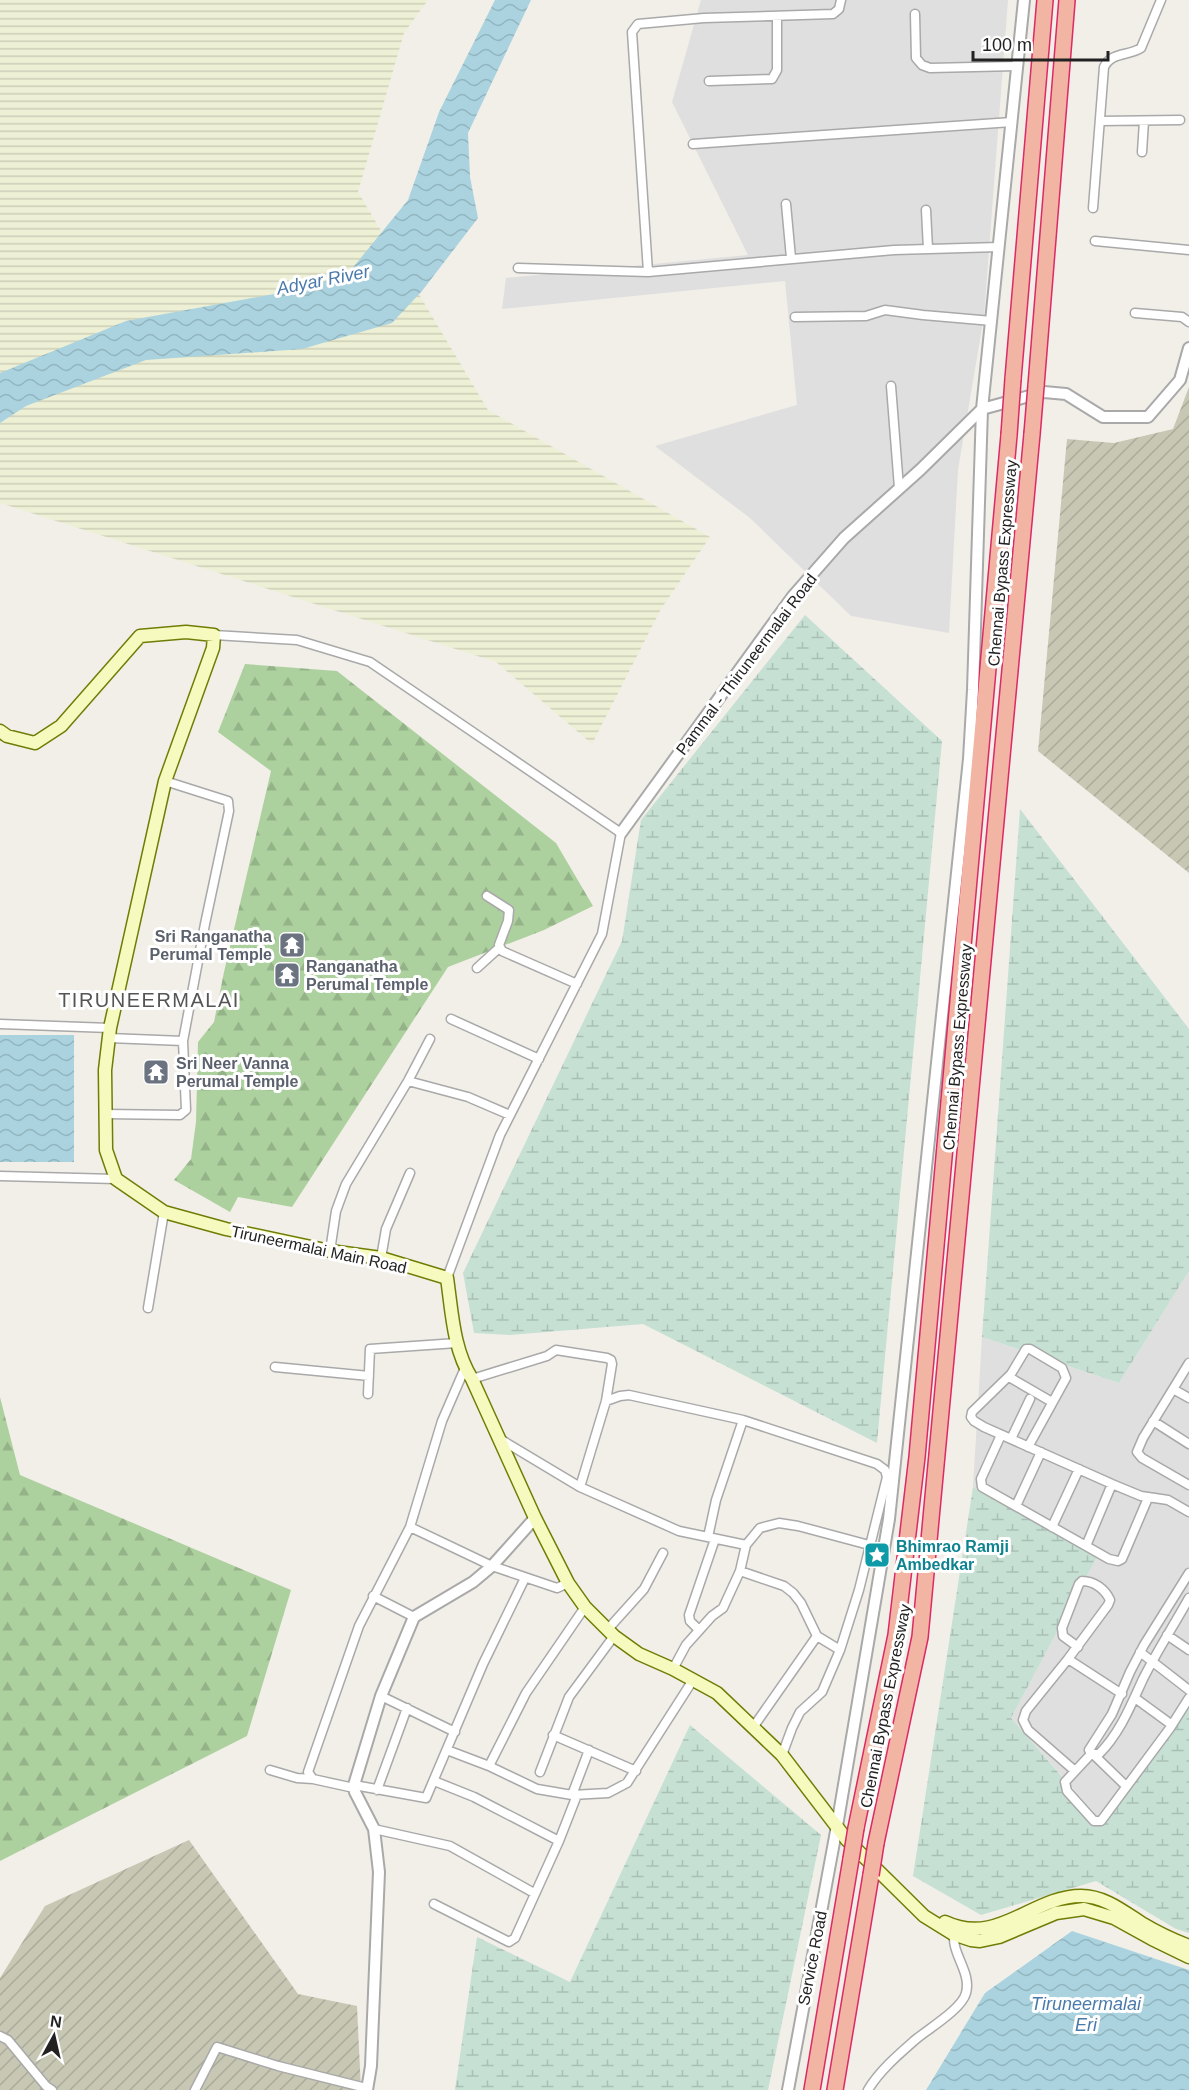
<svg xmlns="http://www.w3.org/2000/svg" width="1189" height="2090" font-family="Helvetica,sans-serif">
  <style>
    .residential { fill: #e0dfdf }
    .construction { fill: url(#construction-furrows) }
    .farmland { fill: url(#farmland-rules) }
    .forest { fill: url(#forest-firs) }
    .wetland { fill: url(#wetland-marsh) }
    .water { fill: url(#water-waves) }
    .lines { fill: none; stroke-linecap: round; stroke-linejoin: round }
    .minor-casing { stroke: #a9a9a9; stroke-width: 11 }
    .tertiary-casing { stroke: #a9a9a9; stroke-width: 14 }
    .secondary-casing { stroke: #707d05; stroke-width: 15 }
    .trunk-casing { stroke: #dc2a67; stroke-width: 18 }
    .minor { stroke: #fff; stroke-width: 8 }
    .tertiary { stroke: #fff; stroke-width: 10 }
    .secondary { stroke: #f7fabf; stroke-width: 12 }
    .trunk { stroke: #f2b4a3; stroke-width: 15 }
    .trunk-bridge-casing { stroke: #dc2a67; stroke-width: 18; stroke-linecap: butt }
    .trunk-bridge { stroke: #f2b4a3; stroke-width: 15 }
    .labels { text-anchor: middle; stroke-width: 6; stroke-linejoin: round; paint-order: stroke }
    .street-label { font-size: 16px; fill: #222; stroke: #fff }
    .worship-label { font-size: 16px; font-weight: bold; fill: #5b616d; stroke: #fff; text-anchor: start }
    .culture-label { font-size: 16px; font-weight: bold; fill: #0d838f; stroke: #fff; text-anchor: start }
    .water-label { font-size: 18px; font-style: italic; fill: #4a7aab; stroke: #fff }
    .quarter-label { font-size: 20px; letter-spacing: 1.5px; fill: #555; stroke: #fff }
  </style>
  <defs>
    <pattern id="construction-furrows" width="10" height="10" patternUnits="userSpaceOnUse" patternTransform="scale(1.5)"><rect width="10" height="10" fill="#c7c7b4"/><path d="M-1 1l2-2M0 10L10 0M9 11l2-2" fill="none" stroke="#abab9a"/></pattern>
    <pattern id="farmland-rules" width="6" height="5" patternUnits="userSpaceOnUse" patternTransform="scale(1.5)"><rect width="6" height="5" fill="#eef0d5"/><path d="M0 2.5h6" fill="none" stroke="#ccceb7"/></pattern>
    <pattern id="forest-firs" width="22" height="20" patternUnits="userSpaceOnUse" patternTransform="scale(1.5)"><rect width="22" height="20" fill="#add19e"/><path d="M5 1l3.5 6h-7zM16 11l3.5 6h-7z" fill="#95b388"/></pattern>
    <pattern id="wetland-marsh" width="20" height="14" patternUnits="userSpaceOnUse" patternTransform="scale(1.5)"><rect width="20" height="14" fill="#c6e0d4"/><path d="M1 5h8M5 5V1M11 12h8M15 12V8" fill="none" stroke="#aac0b6"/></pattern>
    <pattern id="water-waves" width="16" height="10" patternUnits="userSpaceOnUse" patternTransform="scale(1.5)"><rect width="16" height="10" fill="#aad3df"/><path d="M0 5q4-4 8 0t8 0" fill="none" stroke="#92b5bf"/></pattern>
  </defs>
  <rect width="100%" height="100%" fill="#f2efe9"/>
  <path class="residential" d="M701,0H1008L984,316L958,470L949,633L851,616L750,518L655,446L797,405L785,281L502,309L506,278L748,255L672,102Z
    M1189,1271V1708L1099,1818L1011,1718L1097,1557L973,1487L982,1337L1119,1383Z"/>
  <path class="construction" d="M1189,387V873L1038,751L1067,439L1114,443L1173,429Z
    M189,1840L298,1994L357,2006L361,2090H0V1978L45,1906Z"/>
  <path class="farmland" d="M0,0H428L404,33L358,192L488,410L710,537L661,609L592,744L496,662L0,503Z"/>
  <path class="forest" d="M245,664L337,671L556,843L593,906L544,930L448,967L292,1207L238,1197L230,1212L174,1180L191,1159L196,1122L198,1042L214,1022L224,972L271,771L218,732Z
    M0,1397L20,1475L291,1590L247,1736L0,1861Z"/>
  <path class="wetland" d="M805,615L942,741L877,1443L643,1324L510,1335L474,1333L463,1273L622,941L641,820Z
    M1020,809L1189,1029V1271L1119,1383L982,1337Z
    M973,1487L1097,1557L1011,1718L1098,1818L1189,1708V1933L1176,1929L1096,1881L981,1915L913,1876Z
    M690,1725L821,1835L768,2090H455L477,1937L570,1982Z"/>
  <path class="water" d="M495,0H531L468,133L470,177L478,218L422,291L392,323L302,349L146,360L26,406L0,423V373L126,321L274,294L346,276L408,200L439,112Z
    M0,1035H74V1162H0Z
    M1072,1931L1189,1970V2090H926L985,1993Z"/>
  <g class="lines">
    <defs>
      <path id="minor" d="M915,14L916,58L922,65L930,68L1017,66
        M709,81L772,79L777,70V16
        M1100,121L1180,120
        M693,144L1012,122
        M1142,152L1144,121
        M786,204L791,258
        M1093,208L1104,67C1111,52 1129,56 1141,48L1161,0
        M926,210L928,249
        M1095,241L1189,250
        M518,268L648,272L894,250L999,247
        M648,272L632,32L638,24L704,18L833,14L839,9L841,0
        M1135,313L1182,317L1189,322
        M795,317L866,316L885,310L923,315L992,321
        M891,386L899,488
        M214,635L297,640L370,662L621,833L602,934L500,1135L447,1278
        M487,896L509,910L508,921L499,945L502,951L577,984
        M477,968L499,948
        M451,1019L539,1059
        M0,1024L110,1028
        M109,1038L183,1041
        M408,1081L468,1097L510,1115
        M105,1114L180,1115L186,1110L183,1041L205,924L229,811L228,801L165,781
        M0,1176L116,1179
        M330,1251L336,1211L346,1184L408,1081L430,1039
        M381,1258L386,1229L410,1173
        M148,1308L164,1212
        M1189,1363L1143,1438L1137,1452L1142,1458L1189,1485
        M275,1367L369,1376
        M1009,1377L1052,1402
        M472,1379L547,1356L556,1350L607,1358L611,1360L612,1364L606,1401L580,1487
        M1173,1389L1189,1398
        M368,1394L370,1349L457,1343
        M606,1401L620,1396L629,1395L743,1420L877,1464L885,1470L887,1477L859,1590L840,1650L822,1692L800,1712L792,1728L782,1755
        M1153,1421L1189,1444
        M1001,1435L981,1479L982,1487L1109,1559L1118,1561L1122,1559L1148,1498
        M500,1439L580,1487L679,1531L746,1545
        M1011,1439L1030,1399
        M1028,1447L1066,1378L1062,1368L1030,1349H1026L1011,1374L972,1412L971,1417L974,1421L984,1427L1112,1484L1141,1496L1168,1500L1189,1512
        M1016,1506L1041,1452
        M410,1527L492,1566L557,1588L568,1583
        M1052,1527L1079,1469
        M708,1537L716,1500L743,1420
        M1086,1546L1112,1484
        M740,1571L784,1586L793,1593L801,1603L817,1636L840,1650
        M1189,1573L1144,1645L1130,1672L1112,1714L1089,1750L1091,1754H1099C1120,1733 1131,1705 1143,1679C1157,1651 1174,1625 1189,1598
        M373,1596L414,1617
        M608,1629L644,1589L663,1553
        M699,1630L690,1621L689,1615L715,1539
        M1167,1635L1189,1650
        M1078,1647L1063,1636L1062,1628L1079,1584L1082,1581C1094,1581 1105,1589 1110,1600L1108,1605L1068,1659L1122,1694
        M1140,1652L1189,1690
        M1068,1659L1026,1711L1023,1720L1028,1730L1075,1771
        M673,1669L686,1645L712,1616L723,1608L740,1571L746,1545L760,1528L779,1523L798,1526L884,1549
        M381,1696L455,1732
        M1135,1698L1172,1725
        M754,1726L817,1636
        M553,1735L636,1771
        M447,1750L489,1766L537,1789L572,1795
        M589,1750L572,1795L608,1793L627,1783L693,1680
        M1091,1754L1065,1782L1067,1791L1094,1821H1101L1170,1728L1189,1698
        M1094,1755L1126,1786
        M489,1766L526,1693L585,1607
        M270,1770L297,1778L313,1779
        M540,1772L569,1697L614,1636
        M434,1781L474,1797L559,1841
        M354,1785L426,1798L483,1664L525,1578
        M354,1788L313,1779L308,1772L359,1626L410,1527L442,1421L465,1368
        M377,1790L407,1708
        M374,1829L450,1846L534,1893
        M434,1904L509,1942L515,1938L559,1841L577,1795
        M0,2036L8,2040L46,2086L52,2090
        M195,2090L217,2047L278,2066L366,2088
        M868,2090C879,2071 899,2054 915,2040C928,2029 962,2009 966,1993C972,1971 949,1952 955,1931"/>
      <path id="tertiary" d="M621,833L793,596L844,538L920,470L982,409L1044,392L1066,394L1103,417H1148L1180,380L1189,348
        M367,2090L371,2066L379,1872L374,1829L355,1792L354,1785L381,1696L414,1617L473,1582L492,1566L535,1518
        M788,2090L837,1826L889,1519L969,759L973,690L982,409L1024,0"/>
      <path id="secondary" d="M0,731L7,736L35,743L61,726L140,636L186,632L214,635L213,648L165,781L110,1028L105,1070L106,1150L116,1179L164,1212L226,1229L330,1251L381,1258L447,1278C452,1312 453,1349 472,1379L535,1518L568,1583L585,1607L614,1636L639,1654L673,1669L717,1693L782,1755L847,1840L924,1916L953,1934L971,1940L980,1941L999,1937L1056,1913L1084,1909L1114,1918L1152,1939L1189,1957
        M945,1922C998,1947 1032,1896 1081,1896C1105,1896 1124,1912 1143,1924C1158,1933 1173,1940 1189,1946"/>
      <path id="trunk" d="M1013,379L1045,0
        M1036,386L1067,0
        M856,1828L896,1635L917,1457L1009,435
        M876,1843L920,1637L1032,434
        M812,2090L851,1859
        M835,2090L871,1875"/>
    </defs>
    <use href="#minor" class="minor-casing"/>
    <use href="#tertiary" class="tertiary-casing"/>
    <use href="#secondary" class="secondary-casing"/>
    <use href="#trunk" class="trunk-casing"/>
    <use href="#minor" class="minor"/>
    <use href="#tertiary" class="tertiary"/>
    <use href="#secondary" class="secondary"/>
    <use href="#trunk" class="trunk"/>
    <defs>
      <path id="trunk-bridge" d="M1032,434L1036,386
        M1009,435L1013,379
        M851,1859L856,1828
        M871,1875L876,1843"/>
    </defs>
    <use href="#trunk-bridge" class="trunk-bridge-casing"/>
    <use href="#trunk-bridge" class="trunk-bridge"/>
  </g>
  <defs>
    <symbol id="temple-square" viewBox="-11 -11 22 22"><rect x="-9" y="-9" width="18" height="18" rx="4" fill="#6b7280" stroke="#fff"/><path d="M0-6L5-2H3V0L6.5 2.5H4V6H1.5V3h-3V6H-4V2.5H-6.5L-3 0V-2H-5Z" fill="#fff"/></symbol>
    <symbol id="sight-square" viewBox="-11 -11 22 22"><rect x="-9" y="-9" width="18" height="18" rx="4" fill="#0f9aa8" stroke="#fff"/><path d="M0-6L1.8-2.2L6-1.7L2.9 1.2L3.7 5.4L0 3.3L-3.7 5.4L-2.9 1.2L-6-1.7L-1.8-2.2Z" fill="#fff"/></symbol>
  </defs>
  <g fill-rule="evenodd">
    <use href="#temple-square" x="277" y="930" width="30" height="30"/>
    <use href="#temple-square" x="272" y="960" width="30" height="30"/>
    <use href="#temple-square" x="141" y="1057" width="30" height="30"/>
    <use href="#sight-square" x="862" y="1540" width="30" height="30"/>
  </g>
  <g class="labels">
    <g class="street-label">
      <text transform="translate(1002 563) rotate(-85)" y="6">Chennai Bypass Expressway</text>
      <text transform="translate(746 664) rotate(-53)" y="6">Pammal - Thiruneermalai Road</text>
      <text transform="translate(957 1047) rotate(-85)" y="6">Chennai Bypass Expressway</text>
      <text transform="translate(319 1249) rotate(12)" y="6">Tiruneermalai Main Road</text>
      <text transform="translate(885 1706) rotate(-79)" y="6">Chennai Bypass Expressway</text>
      <text transform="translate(812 1958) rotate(-79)" y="6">Service Road</text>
    </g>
    <g class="worship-label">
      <text x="272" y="942" text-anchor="end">Sri Ranganatha<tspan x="272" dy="18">Perumal Temple</tspan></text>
      <text x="306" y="972">Ranganatha<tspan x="306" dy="18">Perumal Temple</tspan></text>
      <text x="176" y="1069">Sri Neer Vanna<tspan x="176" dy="18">Perumal Temple</tspan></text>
    </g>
    <g class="culture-label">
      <text x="896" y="1552">Bhimrao Ramji<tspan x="896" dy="18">Ambedkar</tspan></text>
    </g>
    <g class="water-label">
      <text transform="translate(323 280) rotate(-11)" y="6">Adyar River</text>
      <text x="1086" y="2010">Tiruneermalai<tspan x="1086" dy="21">Eri</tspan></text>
    </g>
    <g class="quarter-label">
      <text x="149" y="1007">TIRUNEERMALAI</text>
    </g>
  </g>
  <g transform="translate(54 2036) rotate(8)" stroke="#ffffff" stroke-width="4.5" paint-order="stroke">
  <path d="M0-4.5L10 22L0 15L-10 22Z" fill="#222222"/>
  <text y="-9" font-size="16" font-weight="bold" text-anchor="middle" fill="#222222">N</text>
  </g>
  <path d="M973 51v9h135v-9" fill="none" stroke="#222222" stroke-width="3"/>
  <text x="982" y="51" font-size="18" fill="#222222" stroke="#ffffff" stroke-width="4.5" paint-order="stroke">100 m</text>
</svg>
